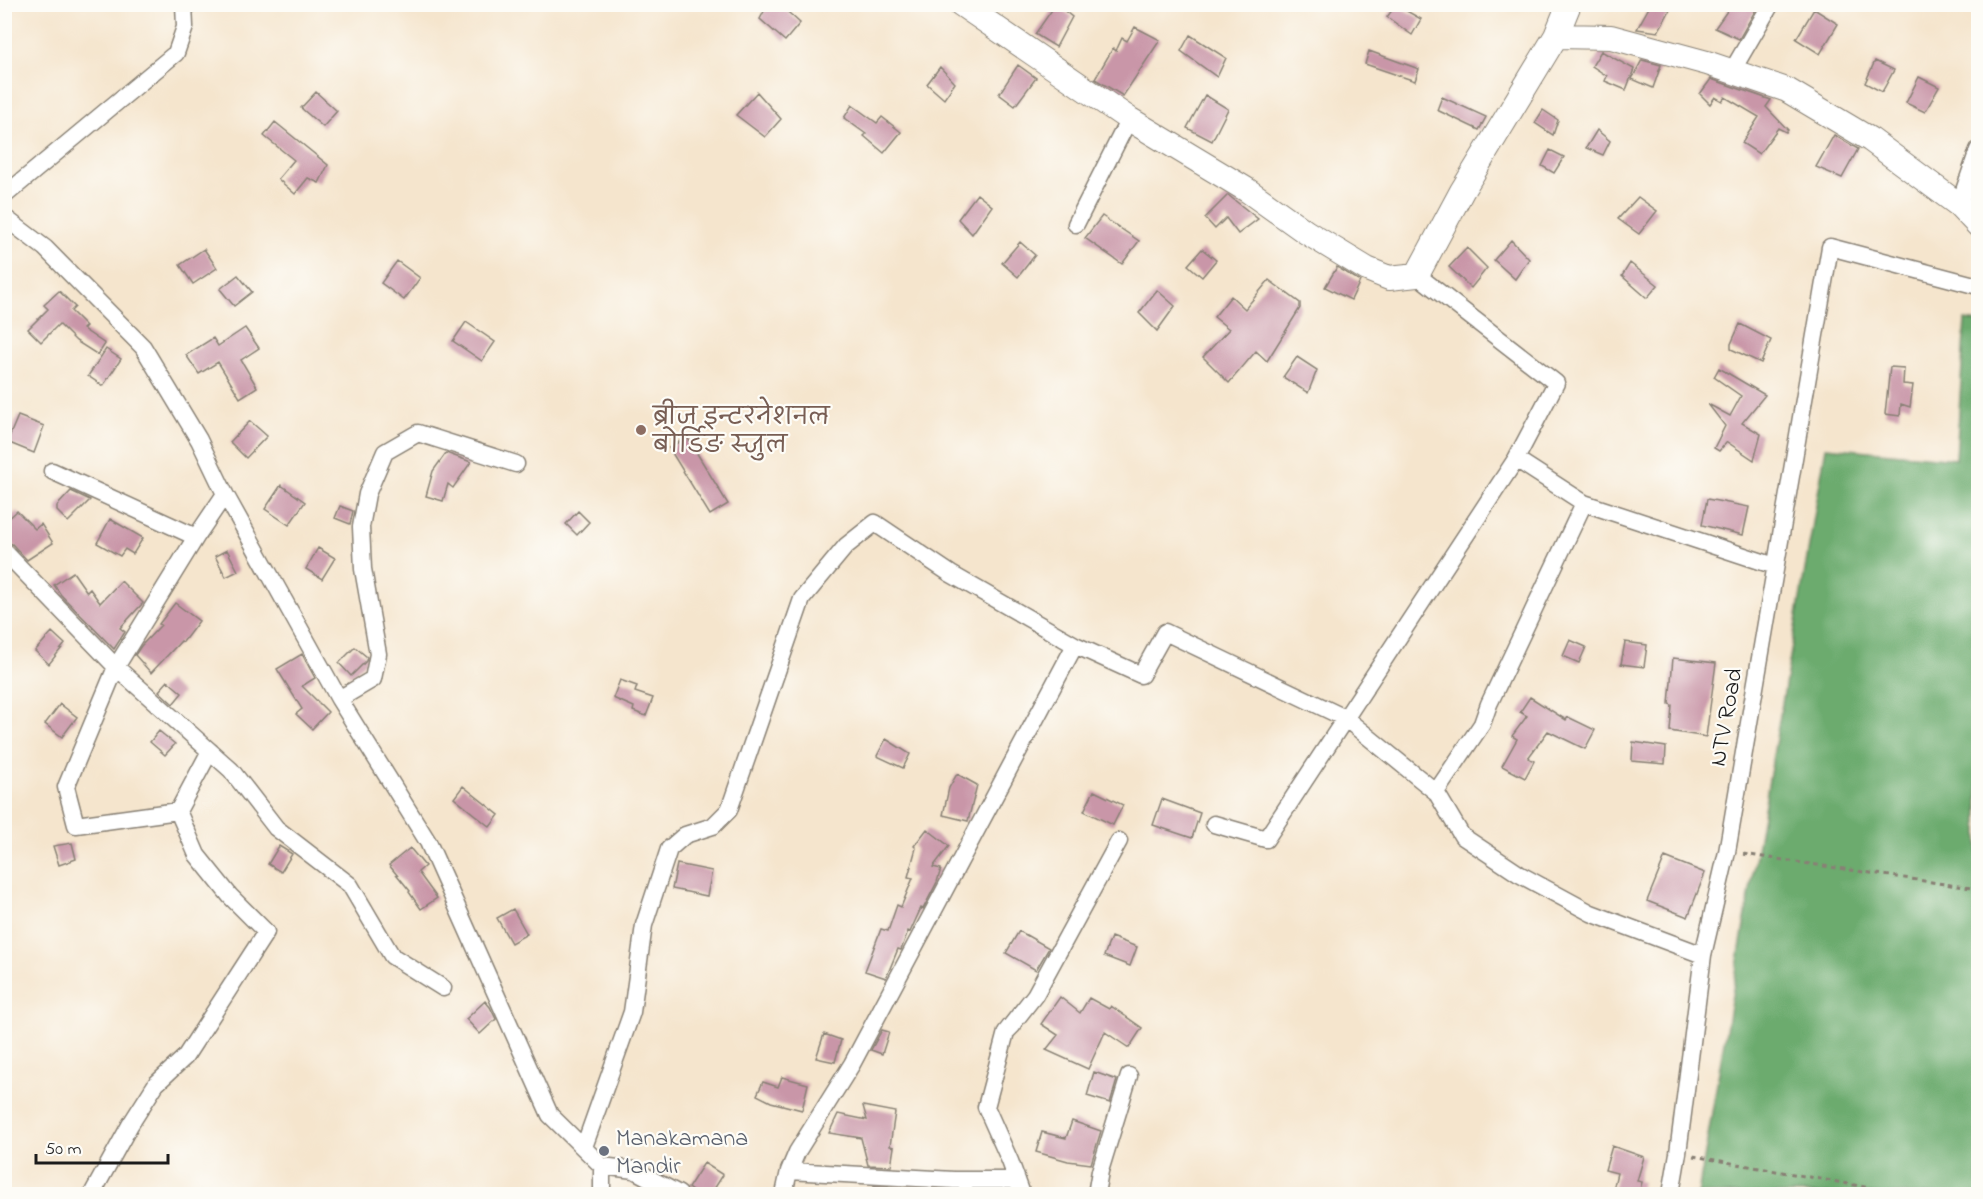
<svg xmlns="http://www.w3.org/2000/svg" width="1983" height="1199" font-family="'Indie Flower','Playpen Sans Deva',sans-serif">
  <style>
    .forest { fill: #6cab6e; stroke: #446445; stroke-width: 1.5 }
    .building { fill: #c996a8 }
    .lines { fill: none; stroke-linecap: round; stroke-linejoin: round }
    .street-casing { stroke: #888074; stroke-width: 19 }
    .secondary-casing { stroke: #888074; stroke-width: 26 }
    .path { stroke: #888074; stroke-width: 3; stroke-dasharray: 4.5 4.5; stroke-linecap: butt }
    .street { stroke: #fff; stroke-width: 16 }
    .secondary { stroke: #fff; stroke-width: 24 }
    .education-dot { fill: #8d6e63; stroke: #fdfcf7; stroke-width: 2 }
    .worship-dot { fill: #6b7280; stroke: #fdfcf7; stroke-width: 2 }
    .labels { text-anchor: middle; stroke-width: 4.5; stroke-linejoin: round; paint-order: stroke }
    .education-label { font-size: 24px; fill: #785e54; stroke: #fdfcf7; text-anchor: start }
    .street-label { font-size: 24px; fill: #1c1c1c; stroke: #fdfcf7 }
    .worship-label { font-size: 24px; fill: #5b616d; stroke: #fdfcf7; text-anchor: start }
  </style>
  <rect width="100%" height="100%" fill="#fdfcf7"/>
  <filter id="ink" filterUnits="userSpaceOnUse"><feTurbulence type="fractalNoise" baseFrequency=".0167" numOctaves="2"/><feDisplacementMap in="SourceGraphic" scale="12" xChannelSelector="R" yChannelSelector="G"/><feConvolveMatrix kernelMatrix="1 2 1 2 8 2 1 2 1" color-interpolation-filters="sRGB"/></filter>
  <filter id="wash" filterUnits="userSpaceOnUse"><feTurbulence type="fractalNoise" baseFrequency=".008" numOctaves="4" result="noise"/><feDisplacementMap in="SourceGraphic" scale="24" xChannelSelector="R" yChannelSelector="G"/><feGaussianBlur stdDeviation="1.35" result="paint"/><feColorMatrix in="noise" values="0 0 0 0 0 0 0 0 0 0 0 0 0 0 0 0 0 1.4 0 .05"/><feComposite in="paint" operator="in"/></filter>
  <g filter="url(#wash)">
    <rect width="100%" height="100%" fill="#f5e5cd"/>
    <path class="forest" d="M1965,320L1978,322V1194H1698L1826,447L1956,459Z"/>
    <g id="blocks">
      <path class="building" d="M768,4H779L800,23L785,41L760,19Z
        M1056,4L1072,17L1056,47L1035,34Z
        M1651,4H1658L1670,10L1658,32L1637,29Z
        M1732,4H1759L1739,39L1715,28Z
        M1396,5L1421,19L1412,35L1387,17Z
        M1814,9L1838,24L1820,54L1796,39Z
        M1135,27L1160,40L1123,96L1095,79L1113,48L1116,51L1122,38L1127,41Z
        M1190,35L1226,58L1217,77L1181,51Z
        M1369,51L1419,69L1415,81L1365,64Z
        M1601,51L1634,69L1626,90L1605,81L1607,76L1592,66Z
        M1642,60L1661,65L1653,88L1632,79Z
        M1875,61L1894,70L1882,92L1865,83Z
        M1018,65L1036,78L1015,106L999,94Z
        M940,67L955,83L944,99L927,84Z
        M1919,77L1939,87L1925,112L1906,103Z
        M1711,79L1771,100L1766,107L1788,130L1786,132L1778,128L1759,154L1742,143L1759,117L1725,97L1722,101L1715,97L1710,104L1700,94Z
        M316,92L337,111L323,127L301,108Z
        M757,92L781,119L765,137L736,115Z
        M1205,95L1228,109L1212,141L1187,128Z
        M1442,97L1486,117L1479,130L1437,110Z
        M852,105L877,123L882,117L901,132L884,153L864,136L866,134L844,118Z
        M1543,110L1558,120L1553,135L1535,123Z
        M275,122L328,165L319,183L308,178L295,194L278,179L294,160L264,136Z
        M1597,130L1610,141L1603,155L1586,148Z
        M1834,135L1858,149L1842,178L1816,167Z
        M1550,150L1564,157L1554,173L1542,166Z
        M977,194L992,206L972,234L958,219Z
        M1228,195L1258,219L1238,234L1226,218L1215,229L1205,218Z
        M1638,197L1657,211L1639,234L1618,219Z
        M1102,216L1139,241L1122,264L1085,238Z
        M1511,240L1529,259L1515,279L1494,260Z
        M1020,242L1035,255L1018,277L1002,263Z
        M1467,248L1487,268L1471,288L1449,267Z
        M204,249L217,268L193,284L180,265Z
        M1202,249L1216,260L1202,277L1188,265Z
        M397,261L420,278L404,300L381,283Z
        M1630,263L1658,285L1647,298L1622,276Z
        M1337,267L1360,281L1351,300L1325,287Z
        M238,275L252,292L234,306L220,289Z
        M1269,280L1300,303V308L1267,361L1256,351L1229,383L1203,357L1229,329L1214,317L1231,296L1245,309Z
        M1157,290L1175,306L1157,331L1139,313Z
        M59,291L75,307L71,311L86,326L83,329L105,344L98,355L76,341L59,324L41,342L28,329L48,309L44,305Z
        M466,322L495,342L482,361L453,341Z
        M1740,324L1771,340L1761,363L1731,349V344Z
        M245,328L259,348L241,360L257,387L240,398L218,362L199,374L186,355L213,338L218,346Z
        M106,349L121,359L103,386L88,376Z
        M1297,357L1317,370L1308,393L1283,377Z
        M1890,367L1904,368L1903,384L1913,385L1910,407L1901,404L1900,416L1885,414Z
        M1719,368L1765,395L1742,423L1761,434L1754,460L1727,442L1719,451L1714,448L1725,426L1708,404L1730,416L1741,396L1714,377Z
        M18,416L44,426L34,453L7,442Z
        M250,421L267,436L246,458L230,442Z
        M687,437L728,504L710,515L669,448Z
        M446,453L471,462L453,488L448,484L443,501L426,496L433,471Z
        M281,485L305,502L289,525L265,509Z
        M71,491L90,500L68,522L57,511V506Z
        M1707,499L1749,507L1743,535L1702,525Z
        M340,506L353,511L350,524L335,518Z
        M17,511L35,529L41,524L53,543L27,560L12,544L4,541V523Z
        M578,511L589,522L577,535L566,524Z
        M110,519L143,538L133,554L125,549L120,556L97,543Z
        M318,548L335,558L322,579L306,569Z
        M227,550L238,571L226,577L215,556Z
        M73,572L87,592L90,589L100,603L121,581L143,603L120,628L125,632L114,649L61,595L54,585Z
        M175,603L199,621L183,642L181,641L151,673L135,655L141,646L161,625L159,624Z
        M52,632L65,644L49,664L35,651Z
        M1570,640L1586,647L1579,663L1563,656Z
        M1625,642L1647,645L1644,667L1621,664Z
        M355,647L367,657L366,661L351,676L339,663Z
        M302,654L315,678L302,686L328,712L312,729L296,714L302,709L277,669Z
        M1673,658L1716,663L1706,737L1670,731L1672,705L1669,704Z
        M620,680L637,686L635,692L653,698L646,716L633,711L634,707L613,698Z
        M168,681L182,693L173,704L159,691Z
        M1530,697L1566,720L1568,717L1595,730L1585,749L1548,731L1528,758L1534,761L1525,778L1502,766L1517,739L1512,736L1527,716L1520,712Z
        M60,704L77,717L62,737L45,724Z
        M159,731L175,744L165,755L150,742Z
        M886,739L910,754L903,768L877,756Z
        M1633,742L1666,747L1665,764L1632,761Z
        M957,774L977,785L968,821L943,815L949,788Z
        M463,786L499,815L490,827L454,798Z
        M1094,791L1123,805L1113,825L1084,811Z
        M1162,799L1200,813L1192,838L1153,825Z
        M927,829L949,846L933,867L941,869L937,882L923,909L921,908L910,932L908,931L901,950L898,949L886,978L865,971L881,929L888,931L897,905L901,907L913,878L908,877L916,848L914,846Z
        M72,843L76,859L59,865L53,846Z
        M279,846L292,854L281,872L268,864Z
        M410,848L425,866L418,872L437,898L421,909L409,892L410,891L389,865Z
        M1665,857L1705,873L1688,917L1647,901Z
        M677,864L712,871L707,896L672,889Z
        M513,909L527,934L511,943L497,918Z
        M1019,931L1049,948L1036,970L1006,953Z
        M1111,937L1137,947L1130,966L1104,956Z
        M1060,997L1080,1013L1089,998L1109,1009L1111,1006L1142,1028L1129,1048L1105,1032L1088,1069L1046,1050L1058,1035L1041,1024Z
        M485,1001L490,1007L496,1019L480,1034L466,1019Z
        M882,1030L889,1032L882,1054L871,1050Z
        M824,1034L841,1040L835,1062L816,1058Z
        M1094,1072L1117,1080L1110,1103L1087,1096Z
        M782,1077L808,1084L802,1110L771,1102L757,1095L763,1082L778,1087Z
        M863,1106L895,1112L890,1146L894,1147L891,1166L868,1165L861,1138L829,1133L838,1114L867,1120Z
        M1072,1121L1101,1131L1091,1164L1068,1161L1036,1152L1042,1132L1066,1138Z
        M1612,1146L1644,1157L1637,1181L1642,1182L1639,1194H1612L1617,1173L1605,1170Z
        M704,1163L723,1175L711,1194H696L688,1188Z
        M874,1186L888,1187L886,1194H876Z"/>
    </g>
  </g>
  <g filter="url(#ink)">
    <use href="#blocks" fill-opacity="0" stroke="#888074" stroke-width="1.5"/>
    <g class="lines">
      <defs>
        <path id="street" d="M1732,71L1771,4
          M4,196L176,53L185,27L184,4
          M1959,205L1978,150
          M4,217L45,248L143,347L199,440L225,494L339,699L428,842L550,1115L602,1166V1194
          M1076,224L1129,119
          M1516,459L1584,503L1775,566
          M52,471L196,537
          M225,494L196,537L116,667L231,770L276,828L350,885L392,956L443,988
          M4,551L116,667L66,787L76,825L178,811
          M339,699L373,679L378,654L363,569L361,527L367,494L385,452L418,433L516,464
          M1436,792L1482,724L1489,704L1584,503
          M1214,824L1266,839L1516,459L1556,383L1417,275
          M1013,1025L1006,1032L986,1107L1010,1161L1022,1194
          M1006,1032L1035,995L1119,841
          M584,1147L632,1012L644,925L669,849L685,835L713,826L729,810L802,599L846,546L875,523L951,574L1075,645L1141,675L1165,632L1345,718L1436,792L1462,836L1519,874L1591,913L1703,955
          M602,1166L634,1170L679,1194
          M789,1171L797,1152L852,1064L1075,645
          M92,1194L130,1125L156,1084L185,1057L266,932L230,896L197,855L178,811L210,751
          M784,1194L789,1171L954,1180H1017
          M1096,1194L1100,1171L1129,1076
          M1671,1194L1678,1153L1703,955L1727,852L1830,247L1978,286"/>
        <path id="secondary" d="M961,4L1129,119L1247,190L1306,232L1367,269L1389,278L1417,275L1462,191L1556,36L1569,4
          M1556,36L1611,37L1707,63L1787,90L1871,140L1959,205L1978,225"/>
      </defs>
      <use href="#street" class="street-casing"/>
      <use href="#secondary" class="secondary-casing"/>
      <path class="path" d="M1743,854L1978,889
        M1693,1156L1904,1194"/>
      <use href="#street" class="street"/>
      <use href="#secondary" class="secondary"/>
    </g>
  </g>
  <circle class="education-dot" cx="641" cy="430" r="6"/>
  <circle class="worship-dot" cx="604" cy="1151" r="6"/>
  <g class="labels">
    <g class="education-label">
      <text x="653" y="424">ब्रीज इन्टरनेशनल<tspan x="653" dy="28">बोर्डिङ स्जुल</tspan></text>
    </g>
    <g class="street-label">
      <text transform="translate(1725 717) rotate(-80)" y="8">NTV Road</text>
    </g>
    <g class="worship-label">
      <text x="616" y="1145">Manakamana<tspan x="616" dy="28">Mandir</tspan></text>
    </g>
  </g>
  <rect width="1983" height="1199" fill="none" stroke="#fdfcf7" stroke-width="24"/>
  <path d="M36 1154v9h132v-9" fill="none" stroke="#1c1c1c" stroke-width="3"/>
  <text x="45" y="1154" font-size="18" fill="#1c1c1c" stroke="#fdfcf7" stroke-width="4.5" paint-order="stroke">50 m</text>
</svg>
